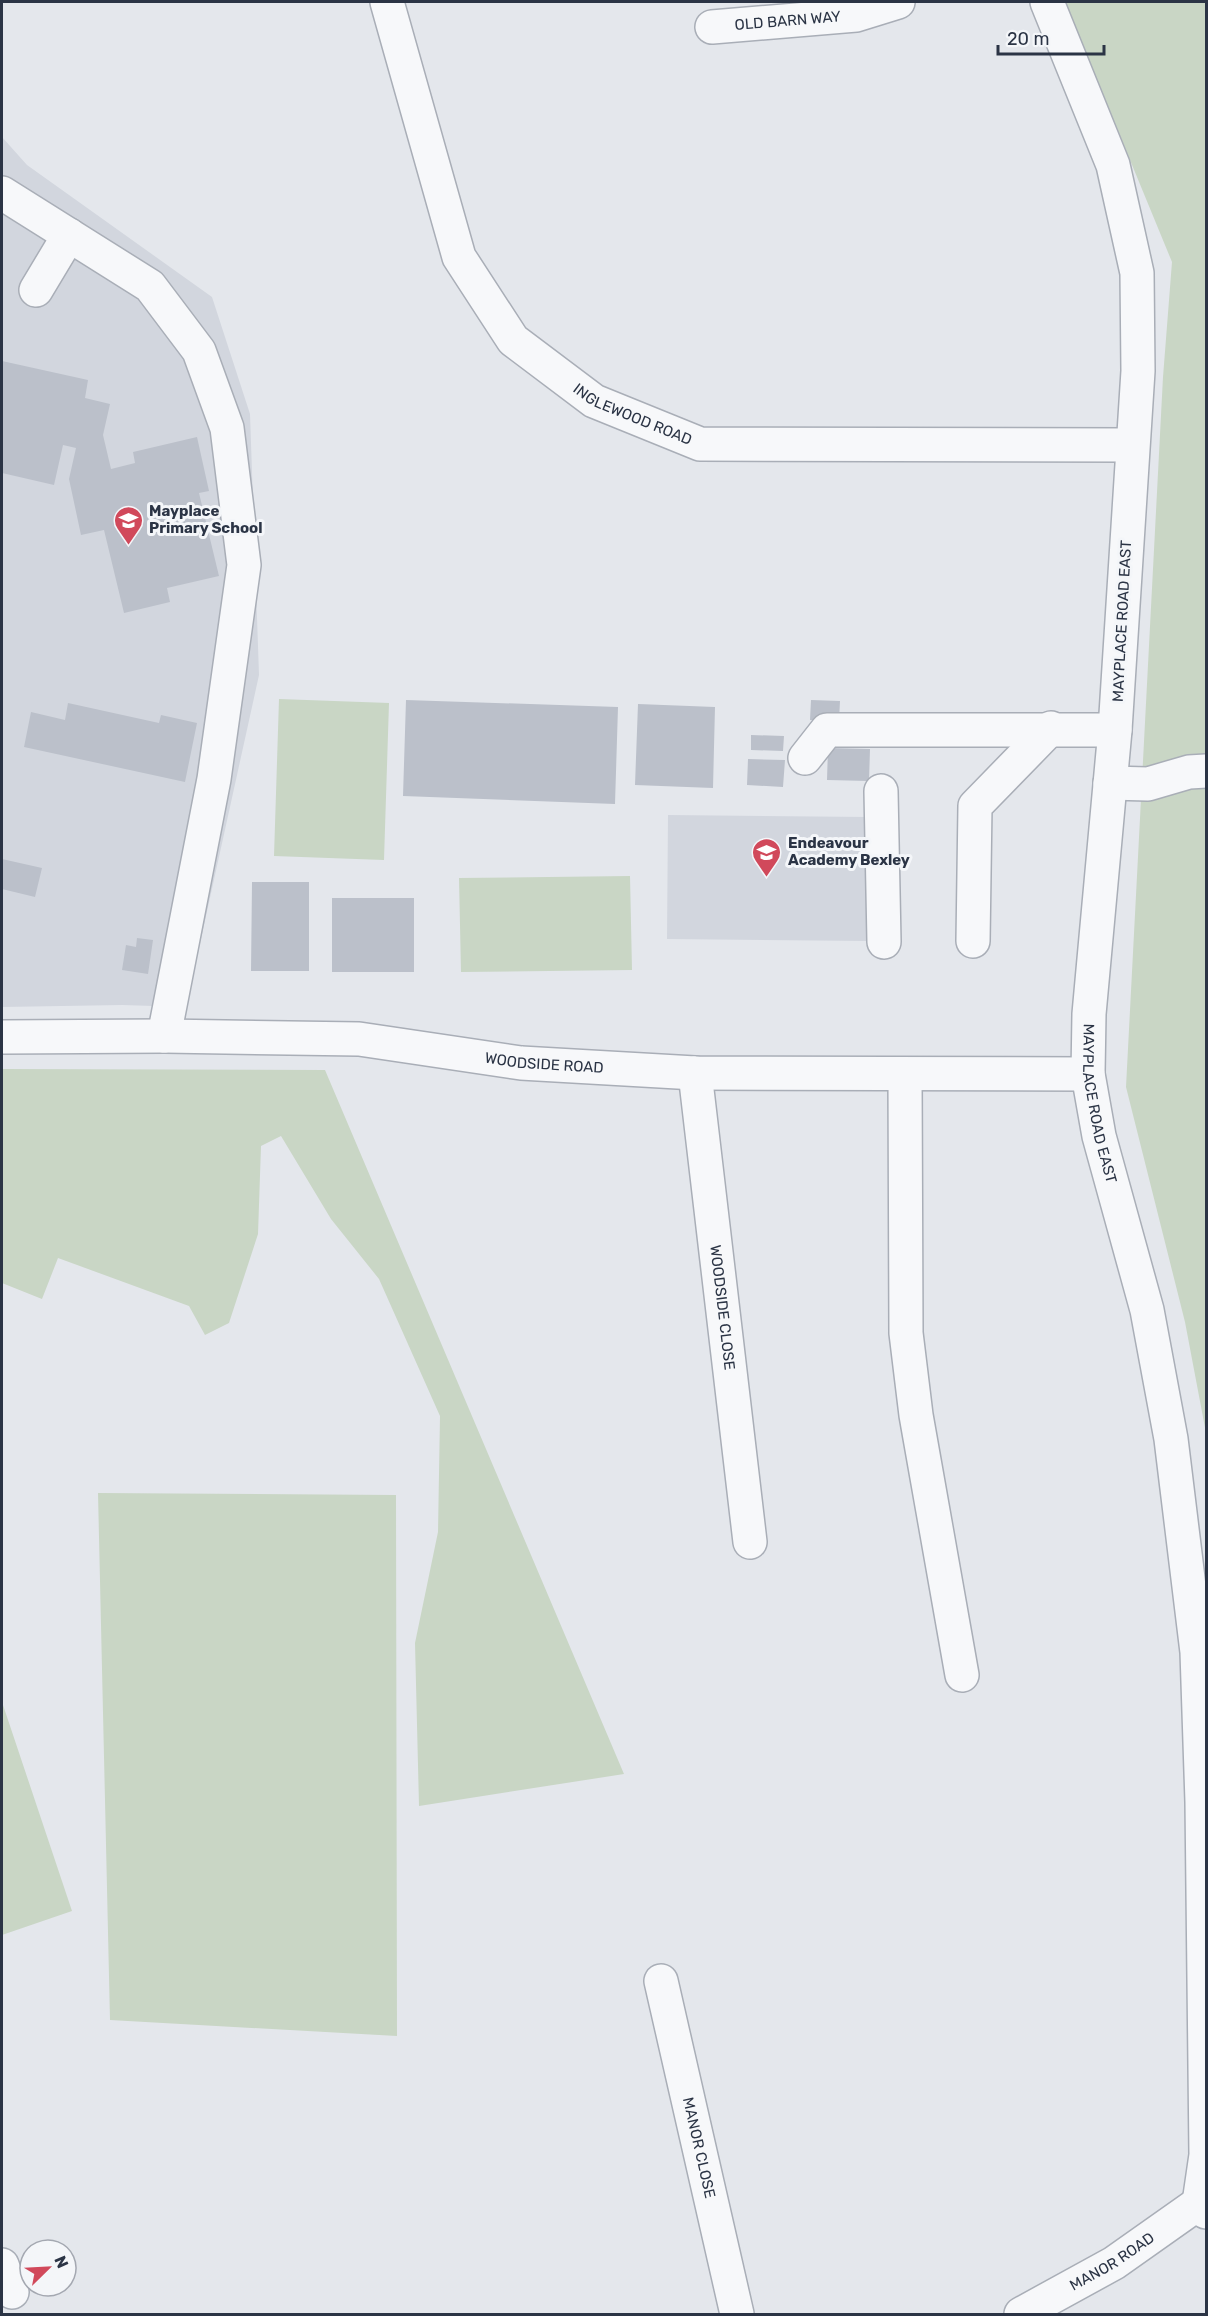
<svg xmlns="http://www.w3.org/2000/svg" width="1208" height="2316" font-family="Rubik,sans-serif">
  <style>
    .built { fill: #d2d6de }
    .green { fill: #c9d6c5 }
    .building { fill: #bbc0ca }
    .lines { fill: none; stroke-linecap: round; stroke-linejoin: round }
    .minor-casing { stroke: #a9aeb7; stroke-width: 36 }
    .minor { stroke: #f7f8fa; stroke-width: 33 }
    .labels { text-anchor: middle; stroke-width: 6; stroke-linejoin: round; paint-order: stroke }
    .street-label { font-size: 15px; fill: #2b3445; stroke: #f4f6f9 }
    .poi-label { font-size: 15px; font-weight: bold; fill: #2b3445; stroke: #f4f6f9; text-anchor: start }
  </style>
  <rect width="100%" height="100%" fill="#e4e7ec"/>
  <path class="built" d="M2,137L27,165L212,297L250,414L259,675L186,1007L122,1005L2,1007Z
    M668,815L868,817L867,941L667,939Z"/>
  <path class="green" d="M1065,2H1206V1433L1185,1322L1126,1087L1163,377L1172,262Z
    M279,699L389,703L384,860L274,856Z
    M630,876L632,970L461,972L459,878Z
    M2,1069L325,1070L624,1774L419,1806L415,1643L438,1532L440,1416L379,1279L331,1219L281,1136L261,1146L258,1234L229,1323L205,1335L189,1306L58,1258L42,1299L2,1283Z
    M98,1493L396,1495L397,2036L110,2020Z
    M2,1702L72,1911L2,1935Z"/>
  <path class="building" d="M2,361L88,380L85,398L110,404L103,435L111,469L135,463L133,452L197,437L209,491L199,493L219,576L167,588L170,602L124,613L104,530L81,535L69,479L76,448L63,445L54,485L2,473Z
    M406,700L618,707L615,804L403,796Z
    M811,700L840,701L839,721L810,720Z
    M68,703L159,723L161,715L197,723L185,782L24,747L31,712L65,720Z
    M638,704L715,707L713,788L635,785Z
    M751,735L784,736L783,751L751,750Z
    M828,748L870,749L869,781L827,780Z
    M748,759L785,760L783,787L747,785Z
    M2,859L42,868L35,897L2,889Z
    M252,882H309V971H251Z
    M332,898H414V972H332Z
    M137,938L153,940L148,974L122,970L126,945L136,947Z"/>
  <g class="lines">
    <defs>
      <g id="minor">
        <path id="s1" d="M387,2L459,257L513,340L594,401L700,444L1132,445"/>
        <path id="s2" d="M1047,2L1113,165L1137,273L1138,371L1115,730L1089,1014L1088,1074L1099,1136L1147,1310L1171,1439L1197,1652L1202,1802L1206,2155L1199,2203L1206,2212"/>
        <path id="s3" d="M712,27L856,15L898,2"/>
        <path d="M2,193L150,286L199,351L227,428L244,565L214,779L164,1036"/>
        <path d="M36,290L69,235"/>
        <path d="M805,758L827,730H1115"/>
        <path d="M1110,783L1148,784L1189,772L1206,771"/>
        <path d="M881,791L884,942"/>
        <path d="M973,941L975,806L1051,728"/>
        <path id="s4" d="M2,1037L164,1036L359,1039L521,1063L695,1073L1088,1074"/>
        <path id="s5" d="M695,1073L750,1542"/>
        <path d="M905,1075L906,1333L916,1415L962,1675"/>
        <path id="s6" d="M661,1981L737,2314"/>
        <path d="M2,2265L12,2292"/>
        <path id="s7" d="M1021,2314L1114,2263L1199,2203"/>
      </g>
    </defs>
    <use href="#minor" class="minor-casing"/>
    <use href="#minor" class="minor"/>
  </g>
  <defs>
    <symbol id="school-pin" viewBox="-11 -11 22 30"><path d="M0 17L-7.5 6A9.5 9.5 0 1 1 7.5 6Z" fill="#d1495b" stroke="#f4f6f9"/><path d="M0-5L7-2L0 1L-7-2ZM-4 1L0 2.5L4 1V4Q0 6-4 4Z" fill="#fff"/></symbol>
  </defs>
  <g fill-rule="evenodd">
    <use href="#school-pin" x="112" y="504" width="33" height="45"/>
    <use href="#school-pin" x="750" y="836" width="33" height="45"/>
  </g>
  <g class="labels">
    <g class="street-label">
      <text dy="5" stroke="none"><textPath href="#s3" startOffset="76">OLD BARN WAY</textPath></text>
      <text dy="5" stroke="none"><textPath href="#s1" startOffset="506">INGLEWOOD ROAD</textPath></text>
      <text transform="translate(1122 621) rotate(-87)" y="5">MAYPLACE ROAD EAST</text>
      <text dy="5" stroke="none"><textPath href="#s4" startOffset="544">WOODSIDE ROAD</textPath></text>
      <text dy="5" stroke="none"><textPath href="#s2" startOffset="1120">MAYPLACE ROAD EAST</textPath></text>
      <text dy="5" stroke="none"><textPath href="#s5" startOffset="236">WOODSIDE CLOSE</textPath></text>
      <text dy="5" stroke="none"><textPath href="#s6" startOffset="171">MANOR CLOSE</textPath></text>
      <text dy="5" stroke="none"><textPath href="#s7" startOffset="105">MANOR ROAD</textPath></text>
    </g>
    <g class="poi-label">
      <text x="149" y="516">Mayplace<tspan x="149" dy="17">Primary School</tspan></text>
      <text x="788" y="848">Endeavour<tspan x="788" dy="17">Academy Bexley</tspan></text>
    </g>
  </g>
  <rect width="1208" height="2316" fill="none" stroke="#2b3445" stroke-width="6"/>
  <g transform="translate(48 2268) rotate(66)"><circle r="28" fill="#f4f6f9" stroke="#a4a8b1" stroke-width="1.5"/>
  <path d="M0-4.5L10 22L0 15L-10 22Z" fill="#d1495b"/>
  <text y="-9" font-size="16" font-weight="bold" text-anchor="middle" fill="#2b3445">N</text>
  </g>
  <path d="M998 45v9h106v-9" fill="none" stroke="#2b3445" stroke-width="3"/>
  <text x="1007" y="45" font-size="18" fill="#2b3445" stroke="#f4f6f9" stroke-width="4.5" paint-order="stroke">20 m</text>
</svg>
